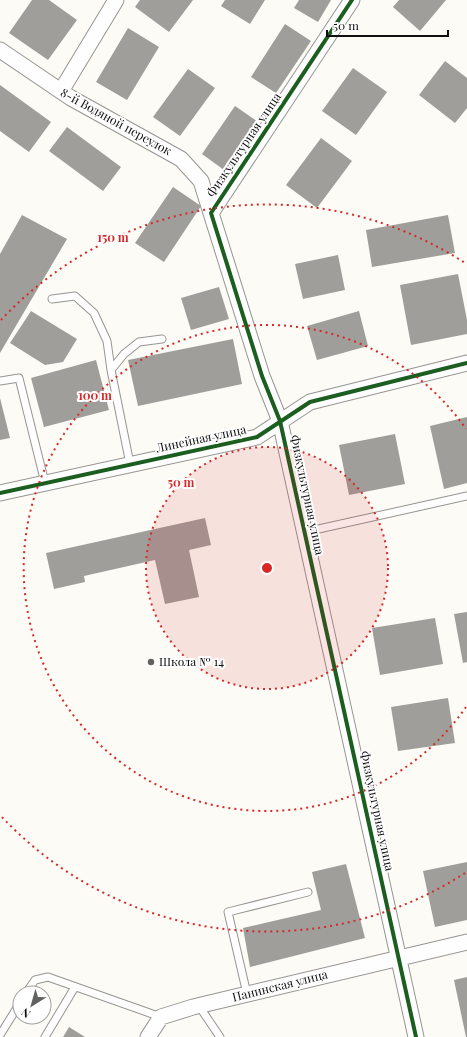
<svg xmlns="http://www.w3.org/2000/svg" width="467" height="1037" font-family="'Playfair Display',serif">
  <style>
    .building { fill: #a09e9a }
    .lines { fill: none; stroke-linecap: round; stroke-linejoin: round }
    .service-casing { stroke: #969593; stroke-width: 9 }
    .minor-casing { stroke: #969593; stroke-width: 17 }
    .service { stroke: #fffefe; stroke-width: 7 }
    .minor { stroke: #fffefe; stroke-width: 15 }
    .cycleway-casing { stroke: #fff; stroke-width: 6 }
    .cycleway { stroke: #1b5e20; stroke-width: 4 }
    .ring { fill: none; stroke: #d62828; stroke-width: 2; stroke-dasharray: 2 4 }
    .poi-dot { fill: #626260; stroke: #fff; stroke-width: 1.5 }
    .labels { text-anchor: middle; stroke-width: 4; stroke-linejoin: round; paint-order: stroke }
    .street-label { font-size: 12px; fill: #0f0f0f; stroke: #fff }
    .poi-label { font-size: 12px; fill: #0f0f0f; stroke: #fff; text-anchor: start }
    .centre { fill: #d62828; stroke: #fff; stroke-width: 2 }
    .ring-label { font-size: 12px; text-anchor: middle; font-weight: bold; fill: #d62828; stroke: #fff; stroke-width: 4; stroke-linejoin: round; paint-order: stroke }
  </style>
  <rect width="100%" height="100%" fill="#fcfbf5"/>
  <path class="building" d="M32,0H49L77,20L48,60L9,33Z
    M140,0H193L169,32L135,7Z
    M225,0H265L250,24L221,6Z
    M299,0H331L318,22L294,8Z
    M399,0H446L420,31L393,7Z
    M285,24L311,41L276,93L251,77Z
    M128,28L159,47L127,100L96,82Z
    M445,61L467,78V108L455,123L419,95Z
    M353,68L387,92L356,135L322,111Z
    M188,69L215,88L180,136L153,117Z
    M0,85L51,122L29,152L0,131Z
    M235,106L258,122L224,170L202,154Z
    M67,127L121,167L103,191L49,151Z
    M321,138L352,161L317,208L286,185Z
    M173,187L201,206L164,262L135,243Z
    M22,215L67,239L0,353V254Z
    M448,215L455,253L372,267L366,230Z
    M338,255L345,290L303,299L295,264Z
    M458,274L467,320V334L411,345L400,285Z
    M219,287L229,319L191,330L181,298Z
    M31,311L77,339L63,362L45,365L10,343Z
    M359,311L368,346L317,360L307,326Z
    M233,339L242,384L138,406L128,360Z
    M96,360L109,410L44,427L31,378Z
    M0,398L10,438L0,440Z
    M467,417V483L444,489L430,426Z
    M395,434L405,484L349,495L339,445Z
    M205,518L211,545L189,550L199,597L165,604L155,560L84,576L85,582L54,589L46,553Z
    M467,612V662L463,663L454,614Z
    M435,618L443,664L380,675L372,628Z
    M448,698L455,743L398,751L391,707Z
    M467,862V920L435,927L423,871Z
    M346,864L365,938L250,967L243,928L321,910L312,872Z
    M467,977V1037H466L454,980Z
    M69,1027L85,1037H63Z"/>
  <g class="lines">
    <defs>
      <path id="service" d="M52,299L75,296L94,313L107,341L111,370
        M0,381L19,378L45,483
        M130,464L111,370L124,354L139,342L162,339
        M305,532L467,496
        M26,993L35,980L48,977L161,1017
        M247,994L228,912L308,892
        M199,1006L220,1037
        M0,1035L20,1003
        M45,1037L75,987"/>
      <path id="minor" d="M352,0L211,213L262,376L280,421L416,1037
        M0,50L71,98L181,159L201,181L211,213
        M61,91L116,0
        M0,493L257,437L310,402L467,363
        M148,1037L161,1017L193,1007L467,942"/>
    </defs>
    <use href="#service" class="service-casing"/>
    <use href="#minor" class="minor-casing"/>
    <use href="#service" class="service"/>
    <use href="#minor" class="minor"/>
    <defs>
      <path id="cycleway" d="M352,0L211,213L262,376L280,421L416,1037
        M0,493L257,437L310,402L467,363"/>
    </defs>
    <use href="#cycleway" class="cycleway-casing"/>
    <use href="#cycleway" class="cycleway"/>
  </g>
  <circle cx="267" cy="568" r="121" fill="#d62828" fill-opacity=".12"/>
  <g class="ring">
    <circle cx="267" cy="568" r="121"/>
    <path d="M466 707A243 243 0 1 1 466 429"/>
    <path d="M465 873A364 364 0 0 1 1 816M1 320A364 364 0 0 1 465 263"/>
  </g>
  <circle class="poi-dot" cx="151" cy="662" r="4"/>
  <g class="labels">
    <g class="street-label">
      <text transform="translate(116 122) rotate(29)" y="4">8-й Водяной переулок</text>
      <text transform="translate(244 145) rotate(-56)" y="4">Физкультурная улица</text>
      <text transform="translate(201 439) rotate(-12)" y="4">Линейная улица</text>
      <text transform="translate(307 495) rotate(78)" y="4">Физкультурная улица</text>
      <text transform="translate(377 811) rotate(78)" y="4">Физкультурная улица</text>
      <text transform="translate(280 986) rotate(-14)" y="4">Панинская улица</text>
    </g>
    <g class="poi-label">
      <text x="159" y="666">Школа № 14</text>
    </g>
  </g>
  <circle cx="267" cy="568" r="6" class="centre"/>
  <g class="ring-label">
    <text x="113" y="242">150 m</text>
    <text x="95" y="400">100 m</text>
    <text x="181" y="487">50 m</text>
  </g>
  <g transform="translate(32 1005) rotate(217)"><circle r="19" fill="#ffffff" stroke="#9f9f9f"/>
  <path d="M0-3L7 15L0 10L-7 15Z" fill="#626260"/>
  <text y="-6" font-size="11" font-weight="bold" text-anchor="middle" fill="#0f0f0f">N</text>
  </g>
  <path d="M327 30v6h121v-6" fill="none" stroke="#0f0f0f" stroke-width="2"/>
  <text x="333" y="30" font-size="12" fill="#0f0f0f" stroke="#ffffff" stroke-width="3" paint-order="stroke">50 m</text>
</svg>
